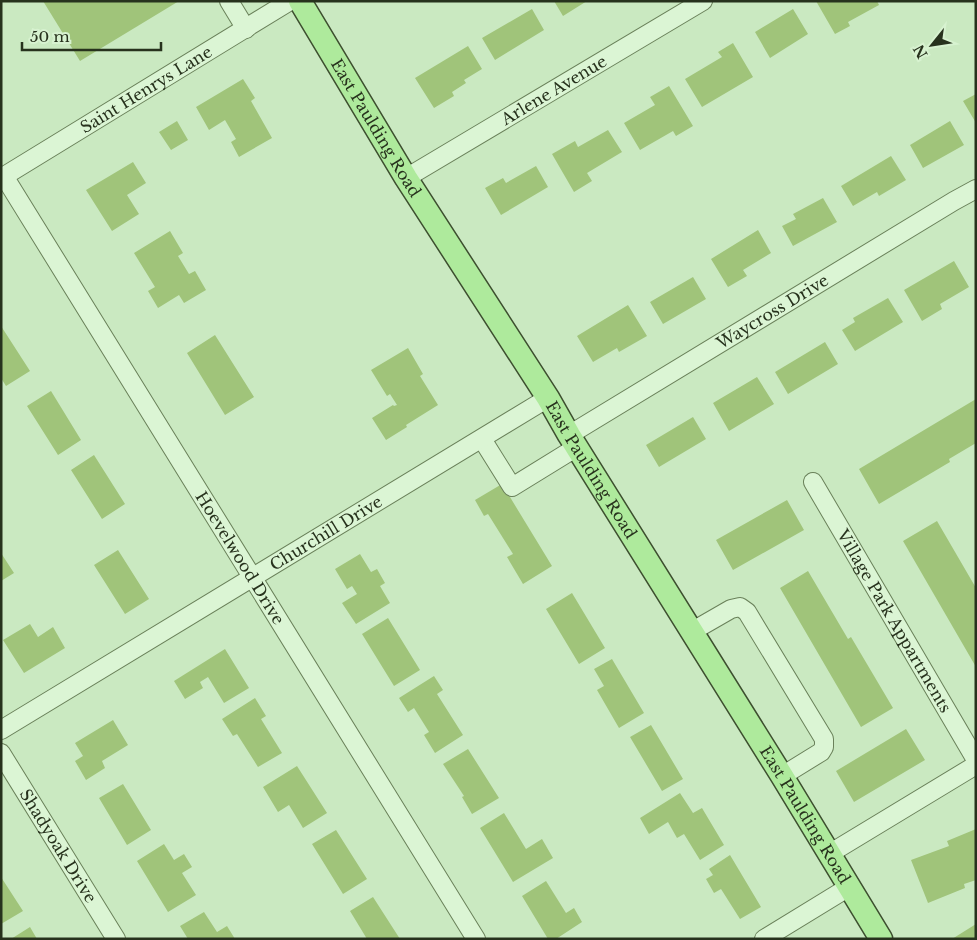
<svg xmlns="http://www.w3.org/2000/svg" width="977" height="940" font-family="'Libre Baskerville',serif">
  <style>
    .building { fill: #a0c47a }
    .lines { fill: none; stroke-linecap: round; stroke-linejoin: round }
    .minor-casing { stroke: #6a815a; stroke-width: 20 }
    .major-casing { stroke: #3d4f2f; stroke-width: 25 }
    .minor { stroke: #dbf5d4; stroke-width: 18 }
    .major { stroke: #aeea9c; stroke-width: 22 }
    .labels { text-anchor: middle; stroke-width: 4.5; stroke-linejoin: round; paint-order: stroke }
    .street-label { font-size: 16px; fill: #27321d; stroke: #d7f2d0 }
  </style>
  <rect width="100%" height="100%" fill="#cae9c1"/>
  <path class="building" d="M43,1H179L80,61Z
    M554,1H587L563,16Z
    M816,1H877L879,5L848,22L850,26L835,34Z
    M532,9L544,30L495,60L482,38Z
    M793,9L808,34L770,58L755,32Z
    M733,43L753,77L702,107L685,79L722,57L718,52Z
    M468,46L482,69L464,80L466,83L452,92L454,96L434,108L415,78Z
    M243,79L255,98L251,101L272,138L239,157L231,142L236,139L225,120L209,130L196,107Z
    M669,86L693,126L676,136L673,131L640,150L624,123L655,105L650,97Z
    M976,94V123L963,101Z
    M177,121L188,140L171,150L159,132Z
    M950,121L964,145L923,168L910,145Z
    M608,130L622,152L587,173L592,181L574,192L552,154L575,141L578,147Z
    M891,156L906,180L879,196L877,192L853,206L841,186Z
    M133,162L146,183L127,195L139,214L112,231L86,190Z
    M536,166L548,187L501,215L485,188L503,178L506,183Z
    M823,198L837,222L793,246L782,226L796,219L793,214Z
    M758,230L771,253L743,270L747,276L728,287L711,259Z
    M170,231L183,253L178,256L189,274L195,271L206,290L184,303L179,295L158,308L148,291L155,287L134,253Z
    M954,261L969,287L940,304L942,309L922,321L904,290Z
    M693,277L706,299L663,324L650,302Z
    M888,298L903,322L855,351L842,330L855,322L853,318Z
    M628,305L647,336L619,352L617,348L593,362L577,336Z
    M1,326L30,371L6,386L1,378Z
    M215,335L254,397L225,415L187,353Z
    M825,342L838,364L788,394L775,372Z
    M408,348L423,374L420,376L438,405L406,425L407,427L386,440L372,418L393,405L394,406L397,405L390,394L387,396L371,370Z
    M757,377L774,404L729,431L713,403Z
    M51,391L81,440L58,455L27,406Z
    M976,399V443L949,459L950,462L879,504L859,469Z
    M693,417L706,439L659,467L646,445Z
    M94,455L125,504L102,519L71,470Z
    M502,484L552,566L523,584L507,557L513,554L488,514L484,516L475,500Z
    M787,500L804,530L733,570L716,540Z
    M937,521L976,588V667L903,541Z
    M118,550L149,599L125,614L94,565Z
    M1,553L14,573L1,581Z
    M360,554L371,572L377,569L385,583L380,586L390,603L356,624L342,603L357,594L352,586L347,589L335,569Z
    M808,571L848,639L851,637L893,708L861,727L780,588Z
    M572,593L605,648L579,664L546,609Z
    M388,618L420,670L394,686L362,634Z
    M30,624L38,637L53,627L65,648L24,673L3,640Z
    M225,649L249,688L224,703L208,677L200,682L203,688L185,699L174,681Z
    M612,659L644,713L619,728L597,690L604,686L594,669Z
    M434,676L443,690L437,694L463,735L435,753L424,735L429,732L414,708L408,712L399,698Z
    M255,698L266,716L261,719L282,753L258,767L237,734L233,736L222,719Z
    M113,720L128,745L102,761L105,768L86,780L75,761L83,756L75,743Z
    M651,725L683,779L662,791L630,737Z
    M906,729L925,760L854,802L836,771Z
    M468,749L499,798L472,814L462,797L464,796L443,764Z
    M297,766L327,813L303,828L289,805L278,812L263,787Z
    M123,784L151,830L127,845L99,798Z
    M680,793L693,813L702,808L724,845L700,860L684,834L677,838L668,822L649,834L640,818Z
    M504,813L526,849L542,839L553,858L513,882L480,828Z
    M976,829V880L964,884L965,888L928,903L911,860L949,846L947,841Z
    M336,830L367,879L343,894L312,844Z
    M164,844L174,860L184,854L192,867L182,873L196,895L168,912L137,861Z
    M730,855L761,907L740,919L721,889L714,893L706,879L713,875L709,869Z
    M1,877L23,911L1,924Z
    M546,881L566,913L574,908L582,922L556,939H548L522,896Z
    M373,897L400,939H367L350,911Z
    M204,912L217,932L227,926L235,939H188L180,926Z
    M976,924V939H952Z
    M30,927L37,939H11Z"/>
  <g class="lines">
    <defs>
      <g id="minor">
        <path d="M229,1L246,29"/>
        <path id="s1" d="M4,176L476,939"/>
        <path id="s2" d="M1,178L290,1"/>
        <path id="s3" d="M406,178L703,1"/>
        <path id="s4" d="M569,435L954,201L976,189"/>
        <path d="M482,439L512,487L577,447"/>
        <path id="s5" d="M813,482L976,760"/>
        <path d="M691,632L731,609L740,607L747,612L824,739V747L821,752L782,776"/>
        <path id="s6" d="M1,730L548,398"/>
        <path id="s7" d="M1,753L116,939"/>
        <path d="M829,854L976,765"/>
        <path d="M764,939L849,887"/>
      </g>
      <g id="major">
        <path id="s8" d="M300,1L406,178L548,398L569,435L782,776L881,939"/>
      </g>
    </defs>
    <use href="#minor" class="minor-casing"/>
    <use href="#major" class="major-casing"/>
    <use href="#minor" class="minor"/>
    <use href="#major" class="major"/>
  </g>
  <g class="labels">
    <g class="street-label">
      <text dy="6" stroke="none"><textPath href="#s2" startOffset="170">Saint Henrys Lane</textPath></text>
      <text dy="6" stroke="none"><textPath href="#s3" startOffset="172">Arlene Avenue</textPath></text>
      <text dy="6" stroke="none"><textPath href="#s8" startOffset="148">East Paulding Road</textPath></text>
      <text dy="6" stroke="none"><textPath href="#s4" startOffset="238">Waycross Drive</textPath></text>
      <text dy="6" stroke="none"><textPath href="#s8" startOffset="552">East Paulding Road</textPath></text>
      <text dy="6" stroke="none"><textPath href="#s6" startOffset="380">Churchill Drive</textPath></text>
      <text dy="6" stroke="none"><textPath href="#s1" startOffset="449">Hoevelwood Drive</textPath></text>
      <text dy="6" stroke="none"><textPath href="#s5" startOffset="161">Village Park Appartments</textPath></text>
      <text dy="6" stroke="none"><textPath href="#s8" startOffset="958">East Paulding Road</textPath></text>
      <text dy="6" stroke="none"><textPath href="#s7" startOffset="109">Shadyoak Drive</textPath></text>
    </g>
  </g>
  <rect width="977" height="940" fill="none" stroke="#27321d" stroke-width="5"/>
  <g transform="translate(932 45) rotate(240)" stroke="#d7f2d0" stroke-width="4" paint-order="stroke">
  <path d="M0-4L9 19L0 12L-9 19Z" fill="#27321d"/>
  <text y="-8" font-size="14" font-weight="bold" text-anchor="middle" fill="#27321d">N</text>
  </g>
  <path d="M22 42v8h139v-8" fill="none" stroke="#27321d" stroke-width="2.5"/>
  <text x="30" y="42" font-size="15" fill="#27321d" stroke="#d7f2d0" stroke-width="4" paint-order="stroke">50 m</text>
</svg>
